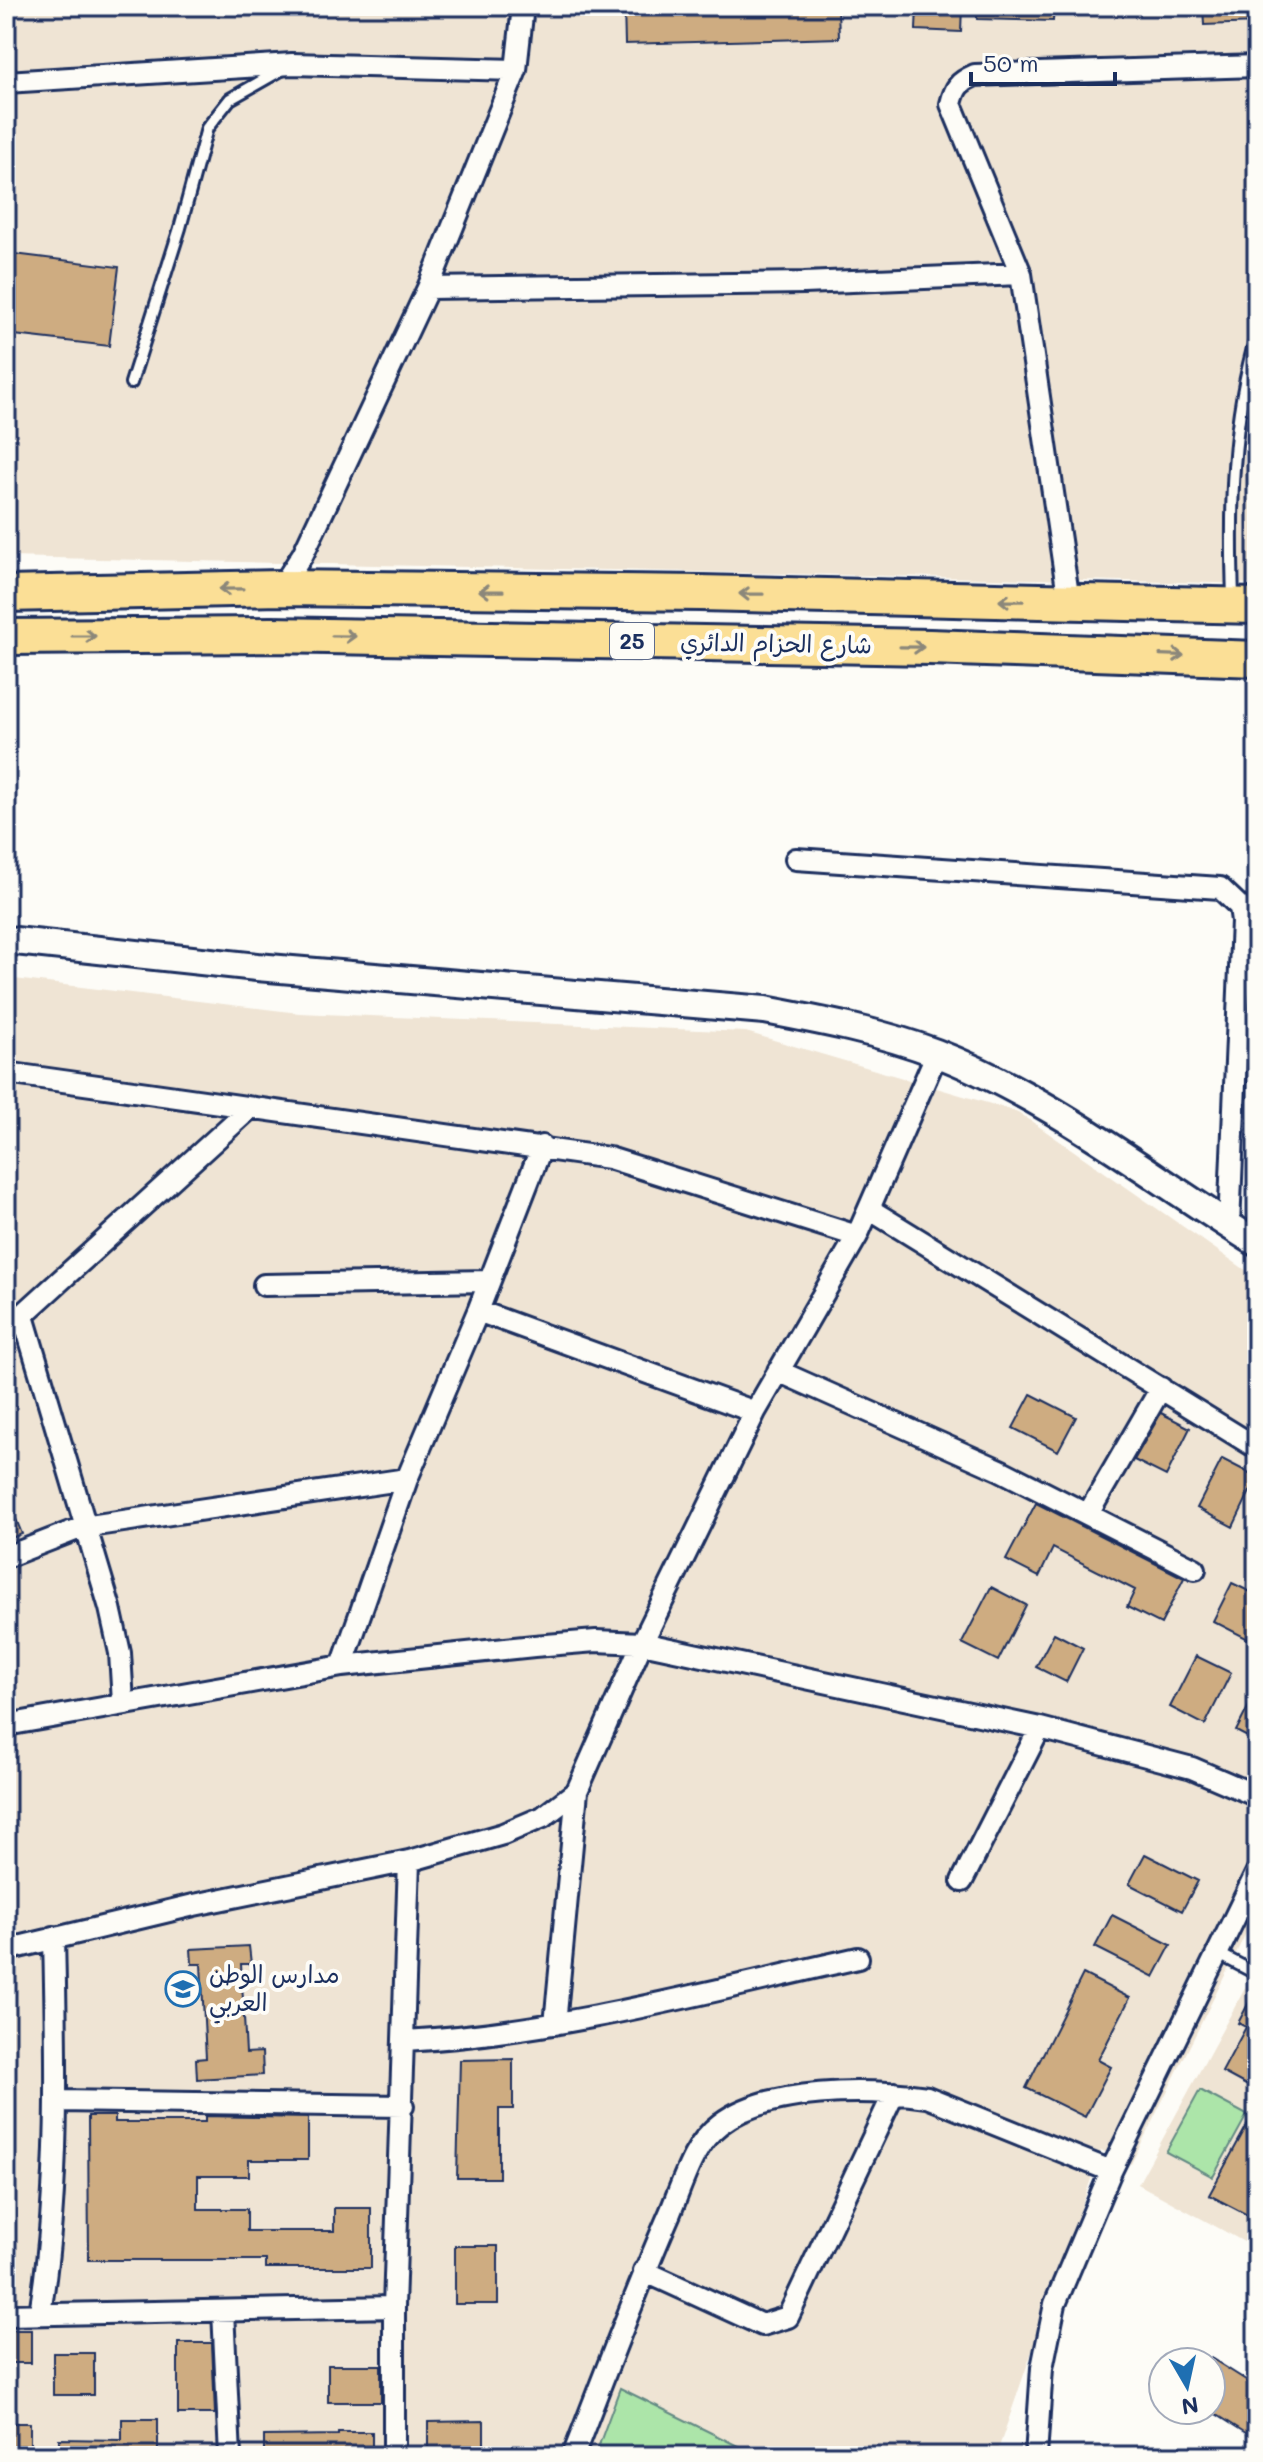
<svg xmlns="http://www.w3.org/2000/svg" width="1263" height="2462" font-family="Mali,'Playpen Sans Arabic',sans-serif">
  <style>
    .built { fill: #efe4d4 }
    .green { fill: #ace5a9; stroke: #648a84; stroke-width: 2 }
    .building { fill: #ceac81; stroke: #1b2f5e; stroke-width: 2 }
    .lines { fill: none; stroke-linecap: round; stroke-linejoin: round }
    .service-casing { stroke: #1b2f5e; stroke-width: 16 }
    .minor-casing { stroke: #1b2f5e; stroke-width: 26 }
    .tertiary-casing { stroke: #1b2f5e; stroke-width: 32 }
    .trunk-casing { stroke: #1b2f5e; stroke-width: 40 }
    .path { stroke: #1b2f5e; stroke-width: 3; stroke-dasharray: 6 6; stroke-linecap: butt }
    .service { stroke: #fdfcf7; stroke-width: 10 }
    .minor { stroke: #fdfcf7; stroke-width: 20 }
    .tertiary { stroke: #fdfcf7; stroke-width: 26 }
    .trunk { stroke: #fbdf96; stroke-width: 34 }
    .oneway { stroke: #8b877a }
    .labels { text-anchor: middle; stroke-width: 8; stroke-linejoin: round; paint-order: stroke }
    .shield { fill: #fdfcf7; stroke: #5f6c8c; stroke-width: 2 }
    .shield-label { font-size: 22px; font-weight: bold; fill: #1b2f5e }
    .street-label { font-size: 24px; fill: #1b2f5e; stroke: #fdfcf7 }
    .poi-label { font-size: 24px; fill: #1b2f5e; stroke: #fdfcf7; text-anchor: start }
  </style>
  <rect width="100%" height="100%" fill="#fdfcf7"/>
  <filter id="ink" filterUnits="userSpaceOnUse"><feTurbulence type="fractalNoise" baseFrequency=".0125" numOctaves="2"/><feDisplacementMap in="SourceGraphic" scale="16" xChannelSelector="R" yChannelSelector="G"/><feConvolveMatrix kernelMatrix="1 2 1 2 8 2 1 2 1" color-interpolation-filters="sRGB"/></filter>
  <g filter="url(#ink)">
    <path class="built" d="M6,6H1257V584L6,557Z
      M6,978L299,1013L746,1032L1018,1112L1257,1278V1911L1131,2164L1101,2150L996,2456H6Z
      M1249,1981L1257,1986V2249L1138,2184Z"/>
    <path class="green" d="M1200,2090L1247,2115L1213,2177L1166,2152Z
      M620,2388L758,2456H595Z"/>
    <path class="building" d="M624,6H838L839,38L625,44Z
      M917,6H962L961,32L916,30Z
      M977,6H1054L1053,21L977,19Z
      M1203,6H1257V23L1204,25Z
      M6,253L119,267L109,346L6,334Z
      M1031,1394L1076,1417L1058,1451L1013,1428Z
      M1161,1413L1190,1428L1166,1476L1134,1460Z
      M1222,1459L1257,1477L1233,1527L1197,1508Z
      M6,1494L22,1534L6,1540Z
      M1036,1503L1184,1578L1161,1624L1127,1607L1135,1590L1053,1548L1039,1577L1006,1560Z
      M1232,1583L1257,1595V1620L1248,1639L1213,1621Z
      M991,1587L1026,1605L998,1661L962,1643Z
      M1054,1633L1083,1648L1066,1682L1036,1667Z
      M1196,1656L1231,1673L1205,1725L1170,1707Z
      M1257,1690V1742L1236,1731Z
      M1145,1854L1198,1881L1182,1911L1129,1884Z
      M1112,1915L1171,1945L1154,1977L1095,1947Z
      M249,1946L251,1964H241L246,2053L262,2052L263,2075L197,2079L196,2059L206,2058L201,1964H192L191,1949Z
      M1083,1974L1130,1998L1098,2060L1111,2067L1085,2117L1026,2088Z
      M1257,1987V2091L1222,2072L1246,2027L1238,2023Z
      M513,2059V2109H499V2178H457L460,2060Z
      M1257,2107V2220L1209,2195Z
      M88,2116H115V2122H205V2116L308,2118V2160H249V2176H198V2209H247V2231H334V2208H371V2268H266V2260H89Z
      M455,2246H498V2304H455Z
      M6,2330H31V2363H6Z
      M178,2343H212L215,2414H178Z
      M53,2353H94V2395H53Z
      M1211,2358L1257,2387V2440L1211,2411Z
      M328,2365H381V2402H328Z
      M122,2419H158V2456H59V2439L122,2440Z
      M484,2421V2456H428V2422Z
      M6,2423H30V2456H6Z
      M338,2432H372V2456H264V2436L338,2435Z"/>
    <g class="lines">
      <defs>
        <path id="service" d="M131,383L180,228L207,128L230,99L283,69
          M1233,598C1230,509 1231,421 1257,334
          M1219,1954L1257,1974"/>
        <path id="minor" d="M6,82L292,64L516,70
          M428,288L804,283L1021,274
          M281,588L303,554L428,288L516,70L523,6
          M1069,602L1021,274L951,104C955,87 959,82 975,75L1257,66
          M796,859L1220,888L1240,907L1242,921L1229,1226
          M6,1073L609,1158L857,1236
          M869,1209L1257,1448
          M264,1285L488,1281
          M478,1311L755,1412
          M23,1316L110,1608L120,1653L123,1703
          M6,1330L248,1110
          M778,1371L1000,1470L1195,1569
          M1088,1514L1161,1388
          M6,1557L83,1527L407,1479
          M342,1666L407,1479L478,1311L542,1146
          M6,1725L342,1666L534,1646L596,1641L642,1643L1040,1728L1192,1768L1257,1796
          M962,1881L1040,1728
          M6,1950L194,1905L409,1861L503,1834L543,1817L577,1791
          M555,2024L577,1791L642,1643L755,1412L857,1236L937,1053
          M405,2041C557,2033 709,1991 858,1958
          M58,2101L403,2106
          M644,2271L762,2325L788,2317L894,2093
          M223,2311L230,2456
          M40,2313C60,2189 57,2063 54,1937
          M6,2315L394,2307
          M394,2456V2307L409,1861
          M573,2456C605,2374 635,2293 670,2213C683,2182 693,2144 720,2124C768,2087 868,2089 927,2097L1111,2171
          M1036,2456L1042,2368L1055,2304L1111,2171L1257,1872"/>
        <path id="tertiary" d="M6,940L257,967L765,1010C823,1021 881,1032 936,1053C1049,1096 1155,1180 1257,1243"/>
        <path id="trunk" d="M6,594L281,588L700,593L1257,606
          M6,637L272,635L930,647L1257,659"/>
      </defs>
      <use href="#service" class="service-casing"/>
      <use href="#minor" class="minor-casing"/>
      <use href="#tertiary" class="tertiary-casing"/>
      <use href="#trunk" class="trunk-casing"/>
      <path class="path" d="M609,2456L621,2453L627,2456"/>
      <use href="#service" class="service"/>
      <use href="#minor" class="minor"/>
      <use href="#tertiary" class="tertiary"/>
      <use href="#trunk" class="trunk"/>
    </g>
    <defs><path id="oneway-shaft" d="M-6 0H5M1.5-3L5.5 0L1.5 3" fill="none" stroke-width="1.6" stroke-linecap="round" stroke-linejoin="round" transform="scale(2)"/></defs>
    <g class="oneway">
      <use href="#oneway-shaft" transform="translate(231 589) rotate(179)"/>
      <use href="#oneway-shaft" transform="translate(491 591) rotate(-179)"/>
      <use href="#oneway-shaft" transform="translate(751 594) rotate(-179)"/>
      <use href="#oneway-shaft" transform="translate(1011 601) rotate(-179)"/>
      <use href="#oneway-shaft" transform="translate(84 636)"/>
      <use href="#oneway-shaft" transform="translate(344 636) rotate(1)"/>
      <use href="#oneway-shaft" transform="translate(912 647) rotate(1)"/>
      <use href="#oneway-shaft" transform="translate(1172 655) rotate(2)"/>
    </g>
  </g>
  <defs>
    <symbol id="school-ring" viewBox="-11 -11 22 22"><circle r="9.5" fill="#fdfcf7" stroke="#1f6fb2" stroke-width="1.5"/><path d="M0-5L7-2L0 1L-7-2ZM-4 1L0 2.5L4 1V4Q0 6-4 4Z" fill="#1f6fb2"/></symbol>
  </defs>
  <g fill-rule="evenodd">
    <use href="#school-ring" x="163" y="1969" width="40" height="40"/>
  </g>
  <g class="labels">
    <rect class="shield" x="610" y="623" width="44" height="36" rx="6"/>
    <g class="shield-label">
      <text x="632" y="649">25</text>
    </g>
    <g class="street-label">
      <text transform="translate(776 644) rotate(1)" y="8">شارع الحزام الدائري</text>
    </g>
    <g class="poi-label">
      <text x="209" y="1983">مدارس الوطن<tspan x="209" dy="28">العربي</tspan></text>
    </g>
  </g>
  <rect width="1263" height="2462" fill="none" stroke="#fdfcf7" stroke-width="32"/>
  <rect x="16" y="16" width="1231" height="2430" fill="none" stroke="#1b2f5e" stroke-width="3" filter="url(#ink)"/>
  <g transform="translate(1187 2386) rotate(171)"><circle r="38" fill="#fdfcf7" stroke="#a3aaba" stroke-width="2"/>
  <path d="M0-6L14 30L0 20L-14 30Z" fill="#1f6fb2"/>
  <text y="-12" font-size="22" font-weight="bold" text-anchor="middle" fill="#1b2f5e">N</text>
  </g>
  <path d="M971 72v12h144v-12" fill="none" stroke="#1b2f5e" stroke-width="4"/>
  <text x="983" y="72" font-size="24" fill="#1b2f5e" stroke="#fdfcf7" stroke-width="6" paint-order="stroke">50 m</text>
</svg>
